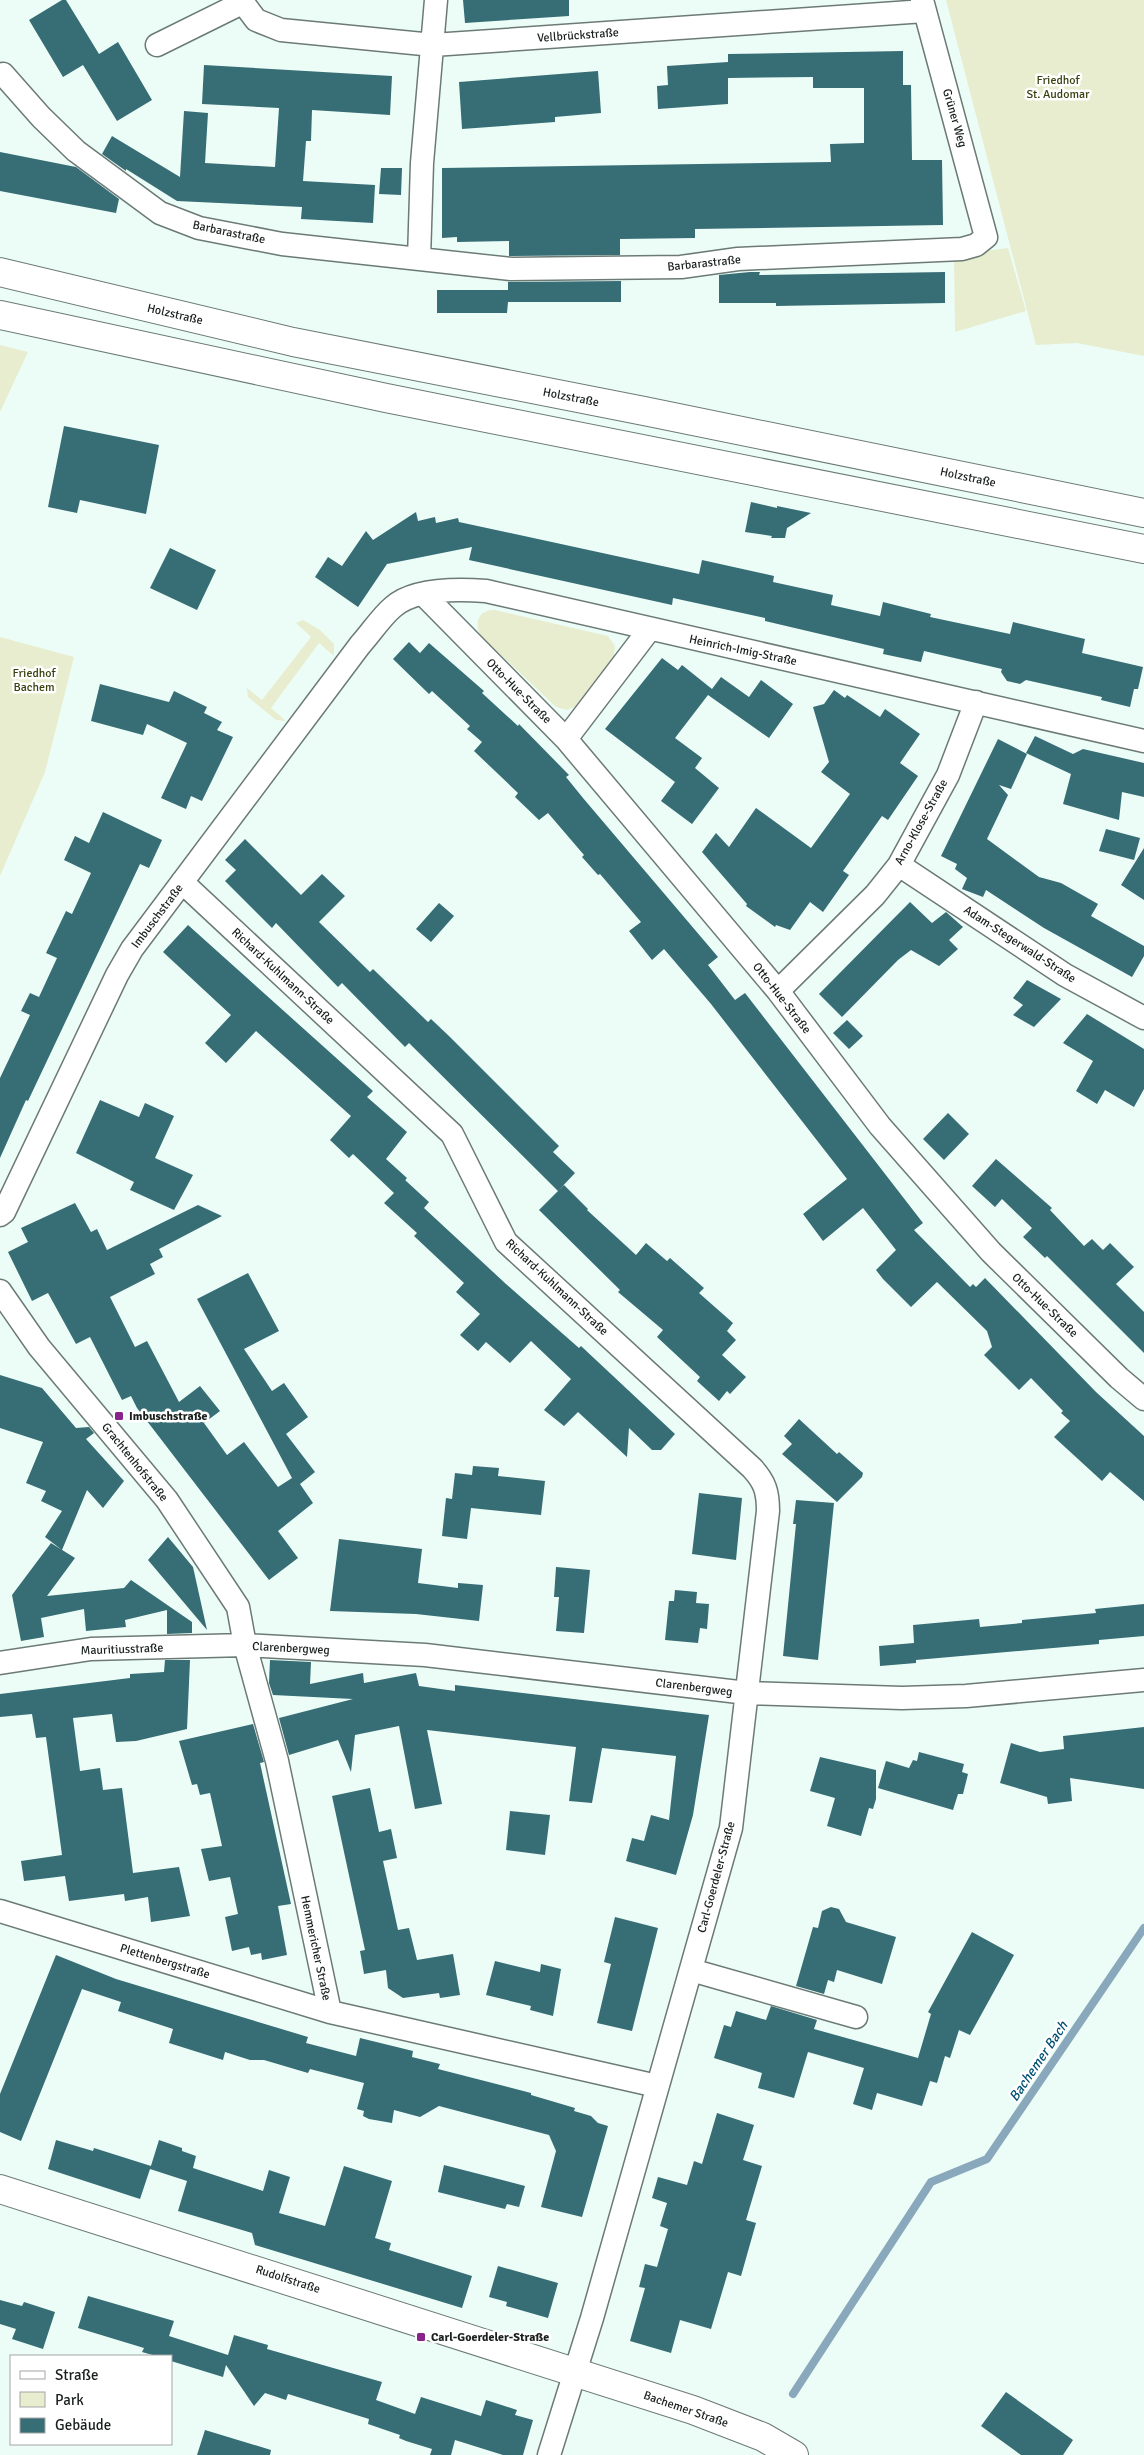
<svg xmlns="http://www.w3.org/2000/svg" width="1144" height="2455" font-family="Signika,sans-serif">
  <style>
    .green { fill: #e7edce }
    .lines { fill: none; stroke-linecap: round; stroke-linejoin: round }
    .stream { stroke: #89a8bb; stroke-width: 8 }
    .building { fill: #376d74 }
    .street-casing { stroke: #6c7a76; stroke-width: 25 }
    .secondary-casing { stroke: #6c7a76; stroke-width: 30 }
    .street { stroke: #fff; stroke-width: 22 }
    .secondary { stroke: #fff; stroke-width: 28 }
    .poi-dot { fill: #89248b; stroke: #fff; stroke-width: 2 }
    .labels { text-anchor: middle; stroke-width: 5; stroke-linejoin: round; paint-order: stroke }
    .street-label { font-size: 12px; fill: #1a201e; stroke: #fff }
    .park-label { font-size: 12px; fill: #393f0d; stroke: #fff }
    .poi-label { font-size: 12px; font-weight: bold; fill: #1a201e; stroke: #fff; text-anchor: start }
    .water-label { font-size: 14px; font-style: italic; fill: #004f72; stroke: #fff }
  </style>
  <rect width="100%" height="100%" fill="#ecfdf8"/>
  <path class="green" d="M946,0H1144V356L1077,343L1036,345Z
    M1008,248L1026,311L955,332L954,255Z
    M0,345L28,352L0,412Z
    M495,610L608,636L615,646L614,656L576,706L567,710L556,707L481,636C473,623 479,609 495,610Z
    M303,620L320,630L334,644V656L319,643L271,708L286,721L276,720L248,697L247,688L262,700L311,637L296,623Z
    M0,637L74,657L45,772L0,876Z"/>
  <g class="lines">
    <path class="stream" d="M793,2394L931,2182L987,2159L1144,1928"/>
  </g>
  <path class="building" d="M62,0H66L99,54L118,42L152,100L117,121L83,65L63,77L29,20Z
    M463,0H569V16L465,23Z
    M903,51V85H911L912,160H942L943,225L695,229V238L620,239V255L512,256H509V241L457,242V237L442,238V168L831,162L830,144L864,143V88H813V77L728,78V74V104L658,109L657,86L668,85L667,66L728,62V54Z
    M204,65L392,76L390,115L312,110L311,141H306L303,181L375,185L373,223L301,219L302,207L177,201L126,169V171L102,154L112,136L180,177L184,111L208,113L205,163L275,167L279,108L202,104Z
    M598,71L601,113L555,117V122L462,129L459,82Z
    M0,152L76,167L119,199L116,213L0,191Z
    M381,168H402L401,195L379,194Z
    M750,272H760L759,275L945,272V303L776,306V303H719V275Z
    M621,281V302H508L507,313H437V290H508V282Z
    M64,426L159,445L146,514L80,500L77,513L48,507Z
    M751,502L777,508V506L811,513L787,528L785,538H771L772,536L745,532Z
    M416,512L418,521L435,517L436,523L458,518L459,522L699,574L702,560L774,576L773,582L833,595L831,605L880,616L883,602L931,614L930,617L1010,634L1013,622L1085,639L1082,653L1143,667L1138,689H1134L1130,707L1101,700L1102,697L1026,680L1020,684L1007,681L1001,672L1002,669L924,651L921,662L883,654L884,649L765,621V618L673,598L672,605L469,560L472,547L387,564L358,607L315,577L328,557L342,566L366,531L373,540Z
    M170,548L216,570L197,610L150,588Z
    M409,642L420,653L429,643L484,691L482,693L518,726L519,724L569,775L566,777L583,798L718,957L708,965L735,1000L745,993L923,1223L914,1230L970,1287L973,1284L976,1287L985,1278L1096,1392L1144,1436V1501L1110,1472L1102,1481L1054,1437L1070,1421L1061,1413L1063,1411L1031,1378L1019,1390L984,1355L992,1347L987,1331L937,1282L911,1307L883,1279L876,1270L896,1250L863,1208L823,1241L803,1214L847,1179L711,1004L664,949L652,960L629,931L641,922L600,874L598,875L582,857L584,855L548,813L539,820L515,797L518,793L474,751L482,742L467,729L470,726L432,691L429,694L393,659Z
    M662,658L678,670L682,665L712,689L721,677L749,697L761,680L793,704L769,738L708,695L675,738L702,758L695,768L719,788L692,824L661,801L675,782L605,729Z
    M100,684L169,702L174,691L207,707L204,713L222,722L217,730L233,737L202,801L191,796L186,809L161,798L187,743L147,724L143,735L91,721Z
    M834,690L845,698L847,695L880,717L885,709L920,734L900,763L918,776L888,820L882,816L843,871L849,875L823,912L810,902L790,930L776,925L775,927L746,906L747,904L702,852L716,833L729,847L756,808L811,848L850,794L821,772L829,762L813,707L824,704Z
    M1035,736L1073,754L1083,749L1144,763V797L1122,792L1119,820L1063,804L1071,774L1026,753Z
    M998,739L1027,754L1011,789L999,785L1008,795L987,839L1039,877L1061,883L1098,904L1091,916L1144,946V956L1132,977L1044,928L986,890L983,897L962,889L967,878L955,869L957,864L941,856Z
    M103,812L162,840L149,868L140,864L28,1101L26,1100L0,1158V1078L30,1015L21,1011L30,993L39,997L57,958L46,953L66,911L72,914L91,873L64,860L75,836L89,843Z
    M1106,829L1140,838L1134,860L1099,851Z
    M245,839L301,895L322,874L345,896L319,922L370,972L373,969L428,1022L431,1019L449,1036L559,1146L553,1152L575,1173L558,1191L409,1043L405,1047L342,983L338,987L276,923L272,928L225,881L236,870L225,860Z
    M1144,848V900L1121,885Z
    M910,902L932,923L946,912L963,927L949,940L958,949L939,966L911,950L898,960L842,1017L819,994Z
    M439,903L454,916L431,942L416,929Z
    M188,925L373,1091L367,1097L407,1132L386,1159L407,1178L403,1183L405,1180L429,1202L424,1208L506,1284L579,1348L581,1346L675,1434L661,1450H652L629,1428L627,1457L578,1412L564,1426L544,1410L571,1379L531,1341L510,1363L486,1342L478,1351L460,1335L480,1314L456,1292L464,1283L414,1236L417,1233L384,1203L394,1193L353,1154L349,1158L330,1140L351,1116L256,1031L226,1063L205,1043L231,1015L163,952Z
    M1027,980L1061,999L1034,1027L1013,1015L1023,1005L1013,998Z
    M1087,1014L1144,1049V1089L1134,1107L1105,1090L1097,1104L1076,1091L1093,1061L1063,1043Z
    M847,1020L863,1036L849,1049L833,1033Z
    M100,1100L139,1117L145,1103L174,1116L155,1158L193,1175L174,1210L130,1190L134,1182L76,1153Z
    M948,1113L969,1134L944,1160L923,1139Z
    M996,1159L1052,1208L1050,1210L1084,1246L1092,1239L1103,1250L1110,1243L1134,1267L1116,1284L1144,1312V1353L1047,1256L1045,1258L1023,1237L1032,1228L1002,1199L995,1207L972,1186Z
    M564,1185L588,1209L587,1210L636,1255L646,1243L667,1261L670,1258L704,1288L699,1293L733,1323L727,1331L736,1340L722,1355L746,1377L730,1394L727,1391L719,1401L697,1381L700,1377L657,1337L663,1330L618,1292L620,1290L539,1210Z
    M75,1203L91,1232L97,1229L107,1250L198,1205L222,1216L159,1249L163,1257L150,1264L155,1274L110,1297L135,1347L147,1341L179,1402L200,1386L220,1411L204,1423L227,1455L244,1442L278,1487L292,1478L197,1299L248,1273L279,1331L244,1349L272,1391L284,1383L308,1417L286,1434L315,1472L300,1484L313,1503L278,1531L298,1558L269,1580L137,1408L131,1396L122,1400L90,1337L76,1344L48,1293L32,1301L8,1252L28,1242L21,1228Z
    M0,1375L42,1388L76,1428L89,1427L94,1433L86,1439L124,1481L103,1508L87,1490L62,1550L45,1537L62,1511L41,1501L46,1491L26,1483L43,1442L0,1428Z
    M799,1419L837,1454L839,1452L863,1473L862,1477L837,1502L782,1454L792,1444L784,1436Z
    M473,1466L499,1468L498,1476L545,1481L541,1515L471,1508L467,1539L442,1536L446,1498L452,1499L455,1473L472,1475Z
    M699,1493L742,1498L736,1560L692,1554Z
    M796,1500L834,1503L818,1660L783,1656L796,1524H793Z
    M168,1537L193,1567L207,1630L148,1560Z
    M339,1539L422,1549L418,1583L458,1588V1583L483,1585L479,1621L416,1614L330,1611Z
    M51,1543L75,1558L47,1596L124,1588L131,1580L192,1622V1633L167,1634V1610L125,1620L126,1627L86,1631L84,1609L41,1618L44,1637L21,1641L12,1595Z
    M556,1567L590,1570L584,1633L556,1631L559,1597H554Z
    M675,1590L697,1592L696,1603L709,1604L707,1629L700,1628L698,1643L665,1640L669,1601H674Z
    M1144,1604V1636L1099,1640V1644L916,1660V1663L880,1666L879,1646L914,1643L913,1625L979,1619L980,1627L1022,1623V1620L1096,1613L1095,1609Z
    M165,1660H190L187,1729L136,1741L116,1742L112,1714L73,1718L80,1771L100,1768L103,1790L122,1788L133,1873L179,1867L190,1916L151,1922L148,1897L125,1901L124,1894L69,1901L65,1876L24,1881L21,1861L62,1855L46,1737L36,1738L32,1714L0,1717V1694L130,1678V1674L164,1672Z
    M270,1660L311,1662L310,1684L363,1673L364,1683L416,1673L419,1686L455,1691V1685L709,1715L693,1815L676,1875L626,1861L632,1838L644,1841L651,1815L669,1820L676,1756L602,1748L592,1803L569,1801L576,1747L427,1730L442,1804L415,1809L399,1726L355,1735L351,1772L338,1740L289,1755L279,1718L353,1699L273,1695L269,1683Z
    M253,1724L264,1762L260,1763L291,1904L278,1906L287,1955L262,1960L261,1953L251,1955L249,1947L232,1951L225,1917L238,1914L230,1877L209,1881L201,1849L222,1846L210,1793L200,1795L197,1784L192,1785L179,1741Z
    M1144,1727V1789L1070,1778L1072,1801L1048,1804L1047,1797L1000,1783L1011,1743L1040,1752L1064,1749L1063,1736Z
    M919,1752L964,1764L962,1772L968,1774L963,1794H958L953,1810L878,1788L886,1761L909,1768L913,1760L917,1761Z
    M820,1757L876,1770V1799L873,1809L869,1808L861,1836L827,1826L835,1798L810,1791Z
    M370,1788L379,1832L391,1829L397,1858L383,1861L398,1930L409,1928L417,1960L453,1954L460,1995L440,1998L439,1993L403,1998L388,1988L386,1970L364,1974L360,1951L365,1950L332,1796Z
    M510,1811L550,1815L545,1855L506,1850Z
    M831,1907L839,1909L846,1922L896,1937L882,1984L837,1970L834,1982L828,1980L824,1994L796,1986L813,1927L818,1928L822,1911Z
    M615,1917L658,1928L632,2031L597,2023L611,1964L604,1962Z
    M972,1932L1014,1955L970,2035L959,2030L950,2058L945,2056L937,2083L930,2081L922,2106L877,2093L872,2110L853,2104L864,2068L808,2052L794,2098L758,2088L762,2073L714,2058L724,2025L731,2027L736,2011L766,2020L771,2006L817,2020L814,2029L918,2058L931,2014L928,2012Z
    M56,1955L116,1979L308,2037L306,2043L356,2056L360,2038L413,2051L412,2057L440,2064L438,2069L531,2093V2095L575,2108L574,2111L591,2116L598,2123L608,2126L582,2217L541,2207L556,2151L549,2135L439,2106L420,2117L394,2110L392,2123L369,2119L363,2116L364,2111L357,2109L364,2083L310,2069L308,2073L264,2060H250L225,2052L223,2060L169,2043L173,2029L118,2011L121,2002L82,1989L21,2141L0,2132V2094Z
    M495,1961L540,1972L541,1964L561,1969L553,2016L530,2010L531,2006L486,1995Z
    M717,2113L754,2125L743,2160L762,2166L746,2220L756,2223L741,2276L728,2272L711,2329L680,2320L671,2353L630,2341L645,2288L639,2287L645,2264L657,2267L668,2229L660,2226L667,2203L652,2198L658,2177L687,2185L694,2161L702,2164Z
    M56,2140L93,2151L94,2148L151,2166L140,2199L48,2169Z
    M159,2140L182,2148V2151L196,2156L193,2168L263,2191L269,2170L290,2177L279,2213L325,2226L344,2166L392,2181L375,2238L391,2243L389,2250L472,2276L462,2308L255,2245L252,2233L178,2211L187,2181L150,2169Z
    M444,2165L525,2186L519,2207L507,2204L505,2209L438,2192Z
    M498,2266L558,2283L548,2318L506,2306L507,2302L489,2297Z
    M88,2296L174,2321L169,2336L228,2355L234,2335L268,2345L267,2349L382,2382L376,2400L415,2414L421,2397L481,2416L486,2400L517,2410L515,2415L533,2420L523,2455H503L455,2440L451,2455H430L432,2449L406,2441L399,2438L400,2435L368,2424L369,2419L288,2394L286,2400L265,2393L254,2406L226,2365L223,2377L171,2361V2356H156L142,2352L144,2348L78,2328Z
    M0,2300L22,2306L24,2302L55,2312L43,2349L12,2339L16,2329L0,2324Z
    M1006,2392L1073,2440L1063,2455H1021L981,2426Z
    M205,2430L271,2450L270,2455H197Z"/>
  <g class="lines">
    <defs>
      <path id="street" d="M241,0L256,20L281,30L433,45L925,11
        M157,45L242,3
        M3,74L41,117L76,151L160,213L199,228L282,244L511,269L681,267L738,259L962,249L976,245L986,237L922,0
        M419,259L422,163L436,0
        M423,594L566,739L778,991L880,1126L991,1252L1119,1378L1144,1399
        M566,739L649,630
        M899,865L1065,975L1144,1018
        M182,882L452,1134L506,1242L752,1468C765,1482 768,1492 768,1511L731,1828L592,2318L549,2455
        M778,991L875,895L899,865L948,775L976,702
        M0,1215L4,1212L117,975L132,949L360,645C371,633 381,617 393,607C414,588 459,589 486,591L1144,741
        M0,1291L39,1347L167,1500L238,1607L245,1645L277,1761L330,2012L657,2086
        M0,1663L91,1649L245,1645L425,1655L747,1693L902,1698L966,1696L1144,1680
        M0,1911L330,2012
        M691,1970L856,2017"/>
      <path id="secondary" d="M0,272L293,342L644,411L1144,513
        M0,315L386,398L1144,549
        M0,2189L693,2410L763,2437L794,2455"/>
    </defs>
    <use href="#street" class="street-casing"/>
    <use href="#secondary" class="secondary-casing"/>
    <use href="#street" class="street"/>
    <use href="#secondary" class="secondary"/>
  </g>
  <g class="poi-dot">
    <rect x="114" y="1411" width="10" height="10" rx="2.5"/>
    <rect x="416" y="2332" width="10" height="10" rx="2.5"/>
  </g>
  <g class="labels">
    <g class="street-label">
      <text transform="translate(578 35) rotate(-4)" y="4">Vellbrückstraße</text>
      <text transform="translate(955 118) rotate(74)" y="4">Grüner Weg</text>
      <text transform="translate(229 232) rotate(12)" y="4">Barbarastraße</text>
      <text transform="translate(704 263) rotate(-6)" y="4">Barbarastraße</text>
      <text transform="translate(175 314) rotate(13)" y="4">Holzstraße</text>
      <text transform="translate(571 397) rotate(11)" y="4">Holzstraße</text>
      <text transform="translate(968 477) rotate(12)" y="4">Holzstraße</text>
      <text transform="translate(743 650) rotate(12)" y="4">Heinrich-Imig-Straße</text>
      <text transform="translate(519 691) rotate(45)" y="4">Otto-Hue-Straße</text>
      <text transform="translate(921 822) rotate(-61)" y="4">Arno-Klose-Straße</text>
      <text transform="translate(157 916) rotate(-53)" y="4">Imbuschstraße</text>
      <text transform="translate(1020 944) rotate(33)" y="4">Adam-Stegerwald-Straße</text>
      <text transform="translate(283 976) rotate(43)" y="4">Richard-Kuhlmann-Straße</text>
      <text transform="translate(782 998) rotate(52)" y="4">Otto-Hue-Straße</text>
      <text transform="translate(557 1287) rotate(43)" y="4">Richard-Kuhlmann-Straße</text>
      <text transform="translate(1045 1305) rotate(44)" y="4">Otto-Hue-Straße</text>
      <text transform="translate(135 1462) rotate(51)" y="4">Grachtenhofstraße</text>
      <text transform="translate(291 1648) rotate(3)" y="4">Clarenbergweg</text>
      <text transform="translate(122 1649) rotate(-2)" y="4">Mauritiusstraße</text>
      <text transform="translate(694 1687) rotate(7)" y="4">Clarenbergweg</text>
      <text transform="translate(716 1877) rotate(-75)" y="4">Carl-Goerdeler-Straße</text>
      <text transform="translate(316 1948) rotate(78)" y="4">Hemmericher Straße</text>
      <text transform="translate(165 1961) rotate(17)" y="4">Plettenbergstraße</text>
      <text transform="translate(288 2279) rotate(18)" y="4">Rudolfstraße</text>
      <text transform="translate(686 2409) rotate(19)" y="4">Bachemer Straße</text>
    </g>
    <g class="park-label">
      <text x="1058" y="84">Friedhof<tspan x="1058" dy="14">St. Audomar</tspan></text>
      <text x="34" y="677">Friedhof<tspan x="34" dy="14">Bachem</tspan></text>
    </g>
    <g class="poi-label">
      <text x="129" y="1420">Imbuschstraße</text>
      <text x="431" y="2341">Carl-Goerdeler-Straße</text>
    </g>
    <g class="water-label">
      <text transform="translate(1038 2061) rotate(-56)" y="5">Bachemer Bach</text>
    </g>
  </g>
  <rect x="10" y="2355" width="162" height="90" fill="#ffffff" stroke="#a3a6a5"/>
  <rect x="20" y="2371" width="25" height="8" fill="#ffffff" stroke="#a3a6a5"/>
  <text x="55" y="2380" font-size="15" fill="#1a201e">Straße</text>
  <rect x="20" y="2392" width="25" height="15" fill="#e7edce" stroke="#a3a6a5"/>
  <text x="55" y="2405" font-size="15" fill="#1a201e">Park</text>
  <rect x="20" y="2418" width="25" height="15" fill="#376d74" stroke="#a3a6a5"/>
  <text x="55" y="2430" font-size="15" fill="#1a201e">Gebäude</text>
</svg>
